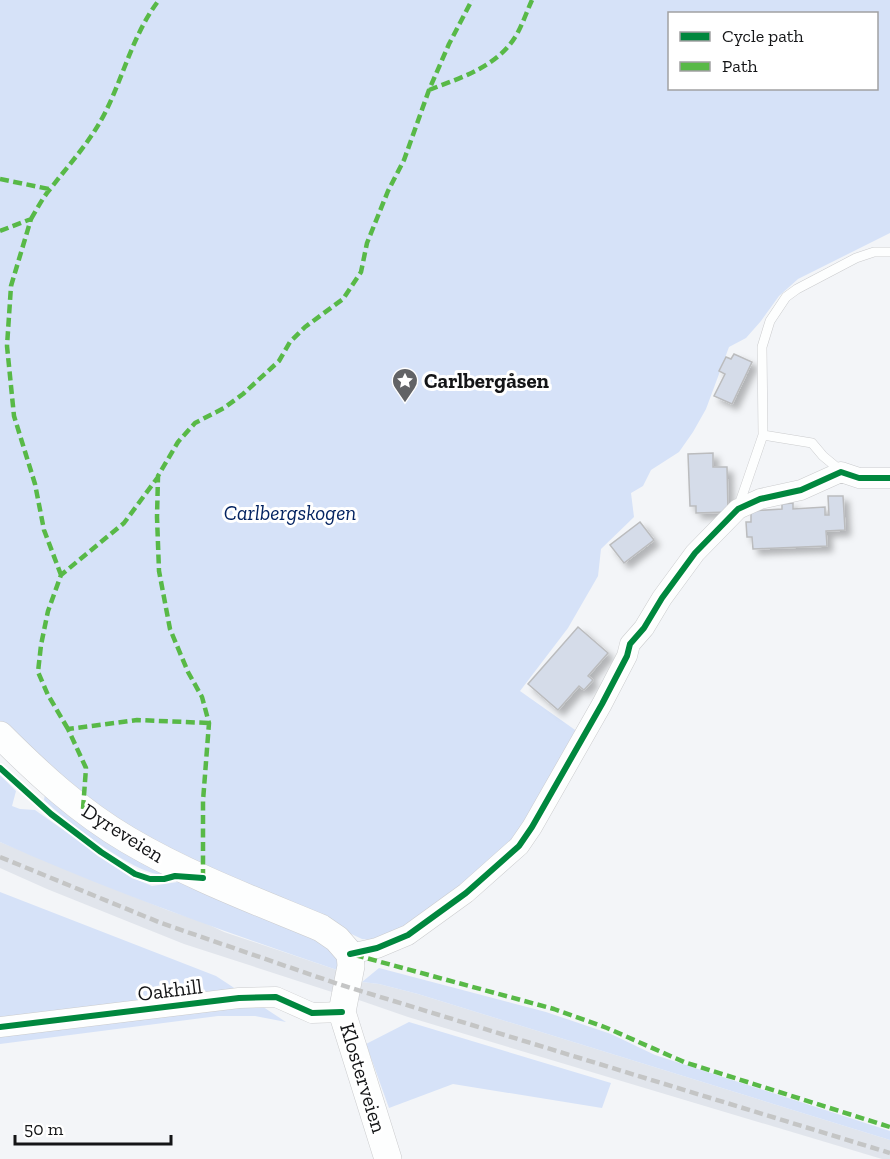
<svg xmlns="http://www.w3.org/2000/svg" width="890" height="1159" font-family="'Zilla Slab',serif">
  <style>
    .built { fill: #e1e5ec }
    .green { fill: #d6e2f8; fill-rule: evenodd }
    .building { fill: #d5dce9; stroke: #bbbcbe; stroke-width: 1.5; filter: url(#shadow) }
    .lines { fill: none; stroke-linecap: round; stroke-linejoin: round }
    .service-casing { stroke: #cbccce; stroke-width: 10 }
    .minor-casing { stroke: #cbccce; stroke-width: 21 }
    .secondary-casing { stroke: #cbccce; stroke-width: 28 }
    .service { stroke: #fdfefe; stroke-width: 9 }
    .minor { stroke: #fdfefe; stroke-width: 20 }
    .secondary { stroke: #fdfefe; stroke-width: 27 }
    .rail { stroke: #c4c5c5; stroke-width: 4.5; stroke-dasharray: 9 4.5; stroke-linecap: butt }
    .quiet { stroke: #58b947; stroke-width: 4.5; stroke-dasharray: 9 4.5; stroke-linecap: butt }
    .cycleway-casing { stroke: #fff; stroke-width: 10 }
    .cycleway { stroke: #00873e; stroke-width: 6 }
    .labels { text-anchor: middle; stroke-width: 6; stroke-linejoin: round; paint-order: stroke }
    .poi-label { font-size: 21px; font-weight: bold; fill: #141517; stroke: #fff; text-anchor: start }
    .park-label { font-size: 21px; font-style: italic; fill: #032361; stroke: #fff }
    .street-label { font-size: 21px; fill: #141517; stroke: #fff }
  </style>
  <defs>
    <filter id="shadow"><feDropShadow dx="5.5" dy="5.5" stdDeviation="3" flood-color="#0004"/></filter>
  </defs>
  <rect width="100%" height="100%" fill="#f3f5f8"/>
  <path class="built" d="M0,842L167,910L203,922L224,932L340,971L335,993L184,944L47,889L0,868Z
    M362,982L379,984L418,994L890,1140V1159H882L408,1017L353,998L358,983Z"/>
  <path class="green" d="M0,0H890V233L798,279L779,296L761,321L746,338L729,347L706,409L693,432L679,452L651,470L643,486L631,493L634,517L601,549L598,576L568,628L520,691L578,732L509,847L408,926L372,940L362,939L122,826L42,763L0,721ZM670,14H876V88H670Z
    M0,775L16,791L12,806L20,809L35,810L129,876L152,886L184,881L306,931L331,951L338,961L340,971C225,932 110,891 0,842Z
    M45,794L165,874C139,879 64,819 44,800Z
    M0,892L216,976L286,1022L255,1016H218L0,1044Z
    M379,968L546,1012L611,1034L655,1055L890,1131V1140L418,994L379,984L362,982Z
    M409,1022L611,1083L602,1108L453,1084L389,1108L366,1044Z"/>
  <path class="building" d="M734,354L752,362L732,404L714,396L725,374L719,371L726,357L731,359Z
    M713,453V467H727L728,512L696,513V506H690L688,454Z
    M828,496H843L845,530L826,531L827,546L753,549L752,537H747L746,522H751V511L782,509V504L793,503V509L825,507V515H829Z
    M640,522L654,540L624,563L610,545Z
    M578,627L608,653L588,676L593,680L584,690L579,686L558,710L528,684Z"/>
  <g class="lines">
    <defs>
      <path id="service" d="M763,435L812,443L823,456L841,471
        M739,505L763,435L762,347L770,321L786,297L797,289L856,258L874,252H890"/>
      <path id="minor" d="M350,954L377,948L408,935L466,893L519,846L532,827L602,704L627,656L630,644L644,628L662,598L695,553L738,509L760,499L801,490L841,472L859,478H890
        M0,1027L239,998L276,997L312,1013L342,1012"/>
      <path id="secondary" d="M0,735C39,774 80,812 128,840C189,876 256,901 321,928L337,939L350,954L351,966L342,1012L388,1159"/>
    </defs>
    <use href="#service" class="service-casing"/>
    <use href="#minor" class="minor-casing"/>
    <use href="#secondary" class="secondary-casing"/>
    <use href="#service" class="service"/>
    <use href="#minor" class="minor"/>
    <use href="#secondary" class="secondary"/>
    <path class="rail" d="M0,857L161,923L338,984L890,1153"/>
    <path class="quiet" d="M429,90C462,77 498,67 517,34C523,23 527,11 532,0
      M0,179L49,189
      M31,219C37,209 43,197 51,188C71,162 90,142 105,113C124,75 133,34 159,0
      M0,231L31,219L11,286L7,346L14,416L35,484L44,530L61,575
      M68,729L48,695L38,672L41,645L48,611L61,575L124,523L158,477
      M83,809L86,768L68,729L137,720L209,723
      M203,878V801L209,723L202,697L188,672L170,629L159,571L157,517L158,476L178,442L195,423L224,408L243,394L279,361L290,342L305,327L343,299L361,272L367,243L388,191L404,160L429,90L449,44L472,0
      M355,955L554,1009L607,1028L684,1062L890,1127"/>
    <defs>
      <path id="cycleway" d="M0,768L51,814L101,852L135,874L150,879H164L175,876L203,878
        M350,954L377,948L408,935L466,893L519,846L532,827L602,704L627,656L630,644L644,628L662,598L695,553L738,509L760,499L801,490L841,472L859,478H890
        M0,1027L239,998L276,997L312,1013L342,1012"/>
    </defs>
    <use href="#cycleway" class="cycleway-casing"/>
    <use href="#cycleway" class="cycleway"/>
  </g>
  <defs>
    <symbol id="sight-pin" viewBox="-11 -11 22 30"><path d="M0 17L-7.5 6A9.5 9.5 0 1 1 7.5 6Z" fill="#626366" stroke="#fff"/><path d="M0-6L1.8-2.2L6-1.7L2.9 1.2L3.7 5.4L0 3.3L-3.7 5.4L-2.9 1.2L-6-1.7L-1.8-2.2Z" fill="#fff"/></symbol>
  </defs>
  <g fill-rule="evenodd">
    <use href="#sight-pin" x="390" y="366" width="30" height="40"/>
  </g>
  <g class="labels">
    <g class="poi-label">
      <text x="424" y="388">Carlbergåsen</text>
    </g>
    <g class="park-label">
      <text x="290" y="520">Carlbergskogen</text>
    </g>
    <g class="street-label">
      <text transform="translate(123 833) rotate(32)" y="7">Dyreveien</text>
      <text transform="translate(170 990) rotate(-7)" y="7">Oakhill</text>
      <text transform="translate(363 1078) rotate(73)" y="7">Klosterveien</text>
    </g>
  </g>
  <rect x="668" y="12" width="210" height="78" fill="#ffffff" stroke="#a1a1a2" stroke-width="1.5"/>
  <rect x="680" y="32" width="30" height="9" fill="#00873e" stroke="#a1a1a2" stroke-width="1.5"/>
  <text x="722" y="42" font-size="18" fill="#141517">Cycle path</text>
  <rect x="680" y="62" width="30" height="9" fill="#58b947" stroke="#a1a1a2" stroke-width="1.5"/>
  <text x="722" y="72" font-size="18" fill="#141517">Path</text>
  <path d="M15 1135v9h156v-9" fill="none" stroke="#141517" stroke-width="3"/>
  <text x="24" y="1135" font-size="18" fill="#141517" stroke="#ffffff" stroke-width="4.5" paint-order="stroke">50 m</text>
</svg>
